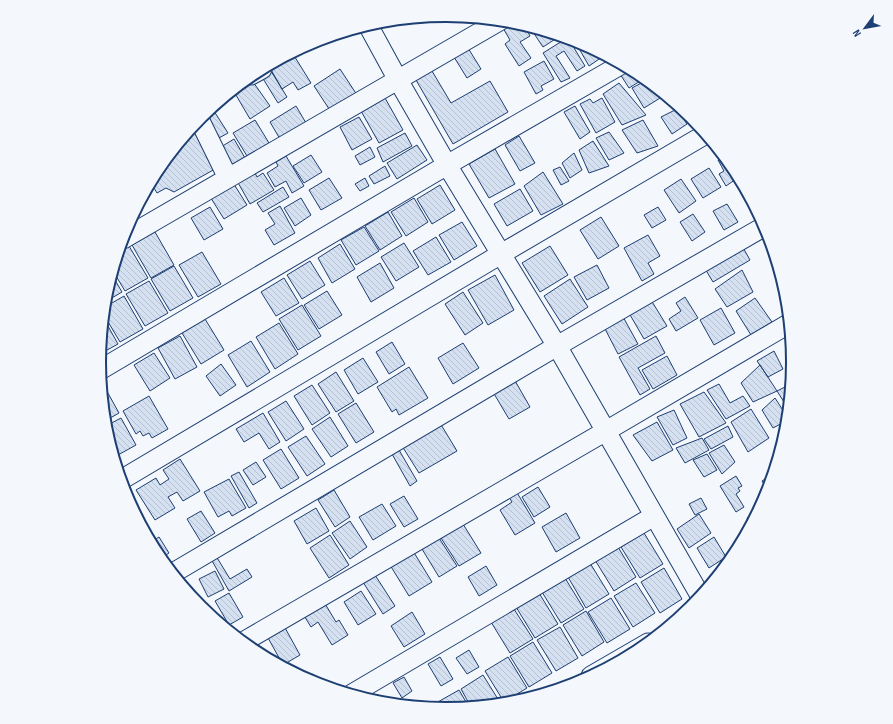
<svg xmlns="http://www.w3.org/2000/svg" width="893" height="724" font-family="'Sofia Sans Condensed',sans-serif">
  <style>
    .building { fill: url(#building-back-hatch); stroke: #1d3f73 }
    .lines { fill: none; stroke-linecap: round; stroke-linejoin: round }
    .minor-casing { stroke: #1d3f73; stroke-width: 21 }
    .minor { stroke: #f4f7fb; stroke-width: 19 }
    .rim { fill: none; stroke: #1d3f73; stroke-width: 2 }
  </style>
  <defs>
    <pattern id="building-back-hatch" width="6" height="6" patternUnits="userSpaceOnUse"><rect width="6" height="6" fill="#d5e0f0"/><path d="M-1 5l2 2M0 0l6 6M5-1l2 2" fill="none" stroke="#b6c1d1"/></pattern>
  </defs>
  <rect width="100%" height="100%" fill="#f4f7fb"/>
  <path class="building" d="M513,22L524,24L530,36L520,42L531,58L519,66L505,44L510,40L503,28Z
    M538,29L560,36L543,47L533,32Z
    M567,38H568L585,66L577,71L564,51L556,56L570,78L561,82L543,53Z
    M581,42L605,55L589,66L577,45Z
    M468,48L481,69L467,78L454,57Z
    M293,54L311,83L298,90L293,82L282,89L270,68Z
    M544,61L554,79L541,86L543,90L536,94L524,72Z
    M629,68L639,74L645,78L629,88L620,74Z
    M340,69L359,98L333,115L314,86Z
    M271,71L287,97L278,103L262,77Z
    M432,71L451,103L490,81L508,112L453,144L416,80Z
    M251,79L270,106L250,119L233,90Z
    M647,80L665,95L644,108L632,88Z
    M619,83L646,115L622,125L603,94Z
    M385,98L403,130L379,143L361,111Z
    M602,98L615,122L596,133L580,104L590,99L593,103Z
    M296,106L306,123L280,139L270,122Z
    M575,106L590,132L580,139L564,112Z
    M681,107L692,117L687,119Z
    M212,108L228,133L217,139L203,115Z
    M677,109L687,124L672,134L661,117Z
    M359,117L372,139L352,150L340,127Z
    M255,120L269,143L247,156L233,133Z
    M643,120L658,146L637,153L622,130Z
    M192,128L215,169L174,192L166,188L157,193L151,183L158,169L162,164L166,162L165,161Z
    M609,132L624,153L609,160L596,138Z
    M405,133L412,146L383,162L377,148Z
    M519,136L535,163L520,171L505,145Z
    M234,139L245,158L228,169L216,150Z
    M593,141L609,166L589,173L579,150Z
    M417,145L427,160L397,179L387,163Z
    M370,147L375,157L360,165L355,156Z
    M495,149L515,184L489,198L469,164Z
    M574,153L582,170L570,178L562,163Z
    M311,155L322,172L304,183L293,166Z
    M286,156L304,186L292,193L286,181L275,187L267,173L278,166L276,162Z
    M724,156L735,169L739,177L726,186L719,174L724,171L718,160Z
    M385,166L390,176L374,184L369,176Z
    M560,167L569,181L561,185L553,170Z
    M709,168L721,187L703,198L691,179Z
    M253,169L257,177L263,173L274,190L250,204L236,179Z
    M543,172L563,204L541,215L524,186Z
    M329,178L342,198L321,210L309,190Z
    M365,178L369,186L360,191L355,184Z
    M681,179L696,201L679,213L664,190Z
    M232,181L247,205L224,219L209,195Z
    M440,185L455,210L432,224L417,199Z
    M283,187L289,197L263,212L257,203Z
    M520,189L533,211L507,226L494,204Z
    M301,198L311,215L295,226L284,208Z
    M414,198L428,222L406,236L391,212Z
    M727,204L738,222L724,230L713,211Z
    M280,206L295,233L274,245L265,230L275,224L268,213Z
    M210,207L223,229L204,240L191,218Z
    M658,207L666,220L652,228L644,215Z
    M388,212L402,236L380,250L365,226Z
    M693,214L705,232L692,241L680,222Z
    M601,217L619,246L598,259L580,230Z
    M462,222L477,246L454,260L439,235Z
    M364,227L379,251L356,265L341,240Z
    M155,232L174,265L151,278L132,245Z
    M648,235L660,256L648,263L654,274L642,281L624,248Z
    M436,237L451,262L428,275L413,251Z
    M404,243L419,267L396,281L381,257Z
    M340,244L355,269L332,283L318,258Z
    M741,244L750,260L713,282L704,267Z
    M129,246L148,278L125,291L113,271L119,251Z
    M550,246L568,275L540,292L522,263Z
    M202,252L221,284L198,297L179,265Z
    M310,261L325,285L302,299L287,275Z
    M380,263L394,288L371,302L357,277Z
    M597,265L609,288L587,300L574,277Z
    M174,266L193,298L170,311L151,279Z
    M742,270L753,292L727,307L715,289Z
    M112,275L122,292L105,302L106,294Z
    M495,275L514,310L488,325L468,290Z
    M284,278L299,303L276,316L261,292Z
    M570,279L588,307L562,324L544,296Z
    M149,281L168,313L145,326L126,294Z
    M327,291L342,315L319,329L304,305Z
    M463,292L483,323L465,335L445,304Z
    M124,296L143,329L120,342L104,315L105,307Z
    M685,297L698,318L676,331L669,319L681,311L676,303Z
    M755,298L772,322L751,335L736,311Z
    M651,300L667,326L644,339L629,313Z
    M302,305L321,336L298,350L279,319Z
    M721,308L735,333L714,345L700,320Z
    M622,315L638,344L618,354L603,325Z
    M104,319L118,344L100,354Z
    M205,319L224,350L201,364L182,333Z
    M279,323L298,354L275,369L256,337Z
    M180,336L197,367L175,379L158,348Z
    M656,336L665,353L638,368L650,389L640,395L619,357Z
    M251,341L270,372L247,387L228,355Z
    M392,342L405,364L389,374L376,352Z
    M463,343L479,368L453,384L438,358Z
    M774,351L783,369L768,377L757,361Z
    M793,352V364L788,355Z
    M154,353L170,378L150,391L134,365Z
    M667,356L677,375L653,389L642,370Z
    M363,358L378,382L358,394L344,370Z
    M221,364L236,385L220,396L206,376Z
    M760,365L777,391L753,402L741,383Z
    M409,367L428,398L399,415L396,409L392,412L377,387Z
    M336,372L354,401L336,412L318,384Z
    M514,379L530,407L509,419L493,392Z
    M719,384L730,403L743,396L750,406L726,419L707,390Z
    M791,384L789,410L777,391Z
    M312,385L330,413L312,425L294,396Z
    M104,386L119,413L105,421L102,387Z
    M704,392L726,423L699,437L680,404Z
    M149,396L168,429L152,438L149,433L143,436L140,431L136,434L123,411Z
    M775,398L788,418V420L773,428L762,410Z
    M286,401L304,429L286,441L268,412Z
    M356,403L374,432L356,443L338,414Z
    M751,409L769,438L748,452L731,422Z
    M674,410L687,438L673,445L657,417Z
    M263,413L280,442L269,449L259,433L244,442L236,429Z
    M330,417L348,446L331,457L312,429Z
    M121,418L136,445L118,455L109,440L106,426Z
    M657,422L673,450L652,461L633,435Z
    M440,423L457,451L419,473L402,446Z
    M728,426L733,437L711,449L704,439Z
    M306,436L325,464L307,476L288,447Z
    M702,438L709,450L685,463L676,448Z
    M724,445L735,462L722,474L709,453Z
    M281,449L299,478L281,489L263,460Z
    M399,450L417,481L410,486L392,454Z
    M707,454L717,470L704,477L693,460Z
    M180,459L200,491L183,501L177,492L168,497L175,508L155,520L136,490L156,478L160,485L169,479L163,470Z
    M256,462L266,477L253,485L243,470Z
    M239,472L257,503L249,508L231,476Z
    M774,473L768,491L762,481Z
    M736,476L742,486L738,488L740,491L736,494L744,507L736,512L720,486Z
    M229,479L246,508L232,516L229,511L218,517L204,492Z
    M538,487L550,507L534,517L522,497Z
    M334,490L350,517L335,527L318,500Z
    M516,491L535,523L515,535L500,510L512,502L508,496Z
    M404,496L418,519L404,527L390,504Z
    M701,498L707,509L695,515L689,504Z
    M382,504L396,526L373,540L359,517Z
    M316,508L329,531L307,544L294,521Z
    M201,511L215,533L201,542L187,519Z
    M758,511L751,525L747,518Z
    M566,513L580,538L556,552L542,527Z
    M699,514L711,533L689,548L677,529Z
    M350,521L367,547L350,559L332,533Z
    M463,524L481,553L459,566L441,538Z
    M644,533L663,564L640,578L621,547Z
    M330,535L349,565L329,578L310,548Z
    M159,537L169,553L161,558L151,542Z
    M714,537L726,557L709,568L697,548Z
    M439,538L457,566L439,577L422,549Z
    M618,547L636,577L614,591L595,560Z
    M413,551L432,582L409,596L390,565Z
    M216,556L230,579L247,569L252,577L229,591L211,559Z
    M590,563L609,594L586,608L568,577Z
    M486,566L497,585L479,596L468,577Z
    M664,568L682,599L660,613L641,582Z
    M215,571L224,589L208,597L199,579Z
    M375,575L395,606L383,614L363,582Z
    M565,578L584,609L561,623L542,592Z
    M636,583L655,613L633,627L614,596Z
    M361,591L376,614L358,625L344,602Z
    M229,593L243,617L229,625L215,601Z
    M539,593L558,624L535,638L516,607Z
    M611,598L630,629L607,643L588,612Z
    M324,602L336,622L339,620L348,635L332,645L318,622L311,627L303,614Z
    M514,609L533,639L510,653L491,622Z
    M586,611L604,642L582,656L563,625Z
    M412,612L425,634L404,647L391,626Z
    M284,626L300,655L283,665L267,636Z
    M560,627L578,658L556,671L537,640Z
    M533,642L552,673L529,687L510,656Z
    M469,650L479,667L467,674L456,658Z
    M440,657L453,679L441,686L428,664Z
    M508,657L527,688L504,702L485,671Z
    M313,674L319,684L313,682L306,678Z
    M483,675L501,704L471,707L461,689Z
    M404,677L412,691L402,698L393,683Z
    M459,690L469,707L446,709L439,708L436,703Z"/>
  <g class="lines">
    <defs>
      <path id="minor" d="M368,25L398,80L447,165L501,254L557,346L701,597
        M251,75L262,69
        M199,119L228,178
        M123,239L501,20
        M100,370L447,165L622,64
        M121,480L501,254L706,134
        M173,573L557,346L765,226
        M243,642L606,431L790,323
        M591,676L648,643
        M352,694L654,516"/>
    </defs>
    <use href="#minor" class="minor-casing"/>
    <use href="#minor" class="minor"/>
  </g>
  <path d="M0 0H893V724H0ZM106 362a340 340 0 1 1 680 0a340 340 0 1 1-680 0Z" fill="#f4f7fb" fill-rule="evenodd"/>
  <path class="rim" d="M106 362a340 340 0 1 1 680 0a340 340 0 1 1-680 0Z"/>
  <g transform="translate(865 28) rotate(238)" stroke="#f4f7fb" stroke-width="3" paint-order="stroke">
  <path d="M0-3L7 15L0 10L-7 15Z" fill="#1d3f73"/>
  <text y="-6" font-size="11" font-weight="bold" text-anchor="middle" fill="#1d3f73">N</text>
  </g>
</svg>
